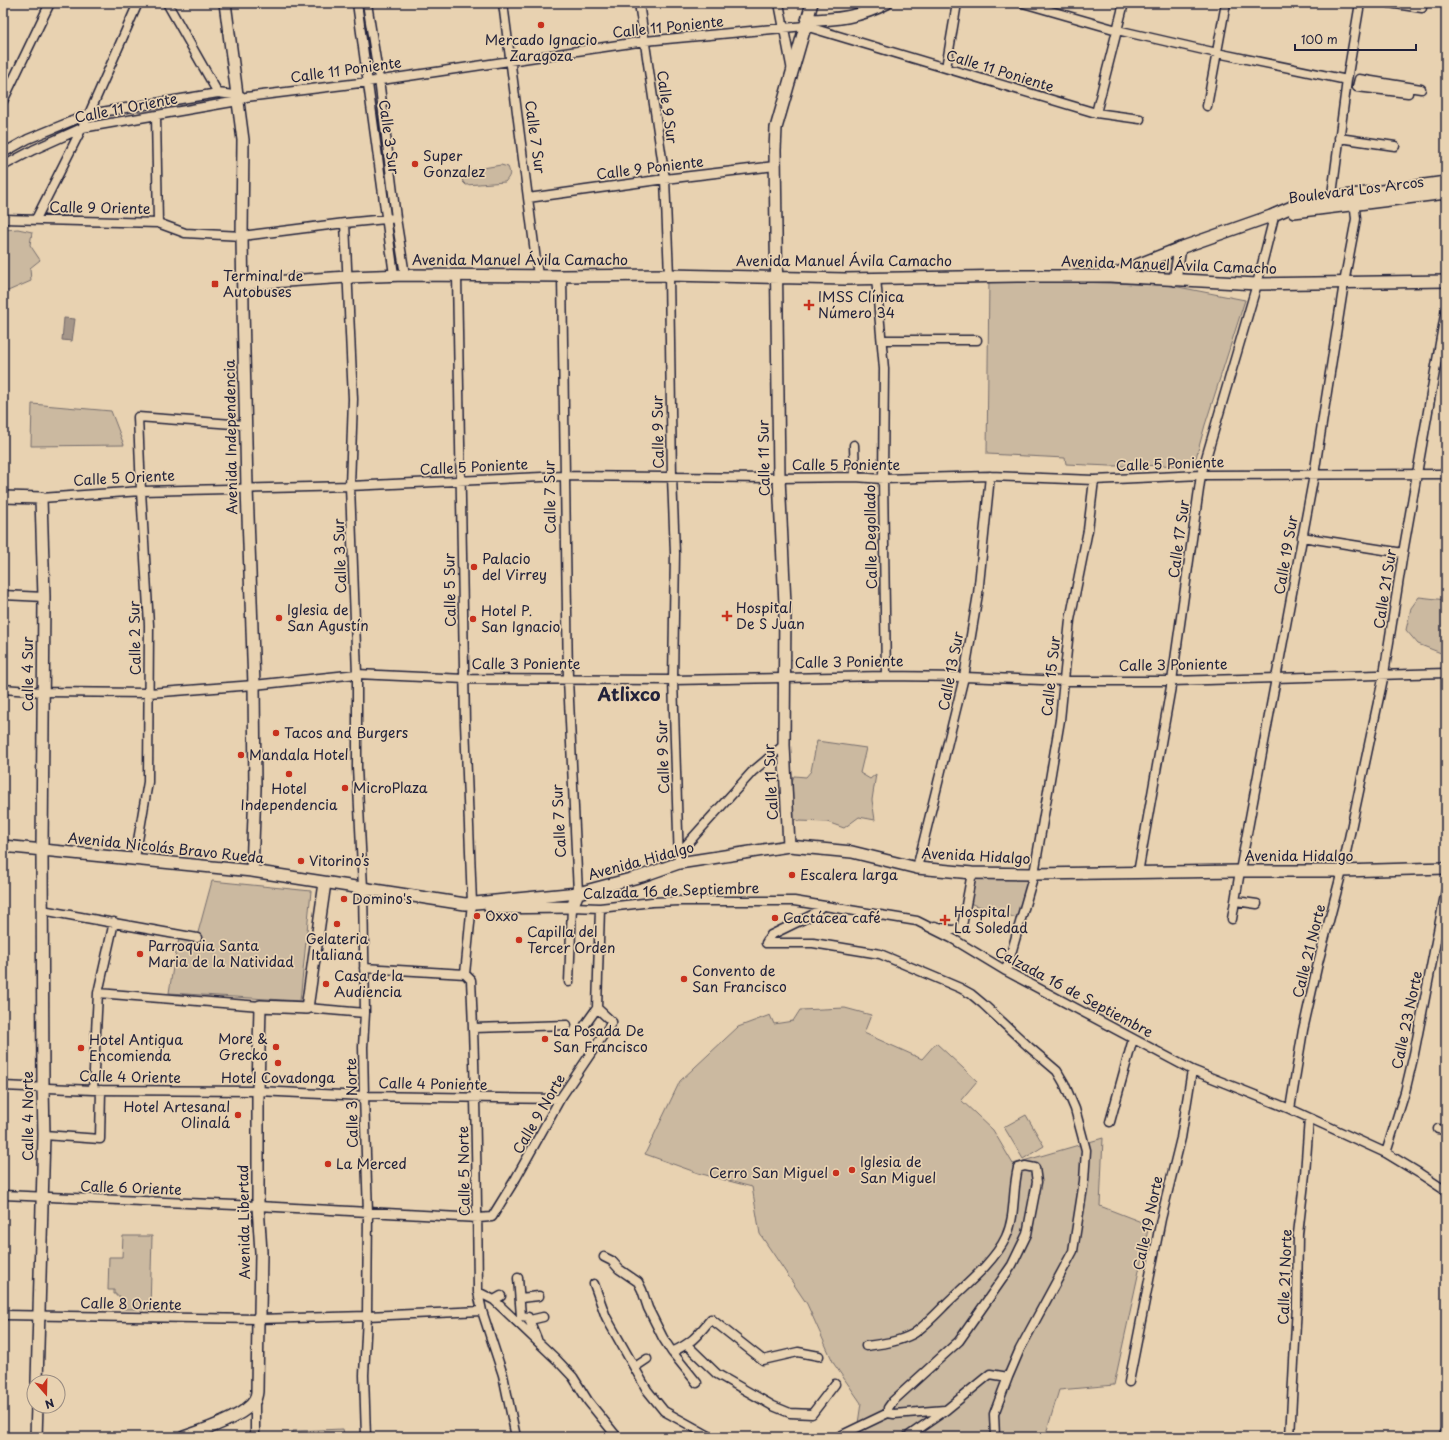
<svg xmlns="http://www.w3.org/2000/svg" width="1449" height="1440" font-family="'Playpen Sans',sans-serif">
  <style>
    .green { fill: #cbb9a0; stroke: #766e6e }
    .water { fill: #a59689; stroke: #71686a }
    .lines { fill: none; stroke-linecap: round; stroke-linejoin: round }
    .street-casing { stroke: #22223b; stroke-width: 11 }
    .secondary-casing { stroke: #22223b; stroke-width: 14 }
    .street { stroke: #e8d2b1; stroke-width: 8 }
    .secondary { stroke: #e8d2b1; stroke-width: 11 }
    .poi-dot { fill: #c8321e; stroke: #e8d2b1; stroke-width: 1.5 }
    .labels { text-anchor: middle; stroke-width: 3.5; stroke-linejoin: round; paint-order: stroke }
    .street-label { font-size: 14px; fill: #22223b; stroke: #e8d2b1 }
    .poi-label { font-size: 14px; fill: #22223b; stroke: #e8d2b1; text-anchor: start }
    .district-label { font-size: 18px; font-weight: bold; fill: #22223b; stroke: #e8d2b1 }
  </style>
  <rect width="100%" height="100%" fill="#e8d2b1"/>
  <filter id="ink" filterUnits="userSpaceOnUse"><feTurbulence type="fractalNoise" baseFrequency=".025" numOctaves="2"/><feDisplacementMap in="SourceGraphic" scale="8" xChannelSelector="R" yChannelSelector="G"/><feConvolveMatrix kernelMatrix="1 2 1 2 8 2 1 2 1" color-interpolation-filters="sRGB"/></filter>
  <g filter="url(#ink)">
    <path class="green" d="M501,165L508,167C511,174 510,176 505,182L466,185L463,182L461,175L465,171Z
      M18,229L32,232L30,245L40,260L30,268L31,281L8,291H3V230Z
      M1175,255L1172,276L1125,273Z
      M989,279L1168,285L1245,300L1205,425L1194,465L1110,466L1066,464L1065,458L987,454Z
      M32,404L111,411L124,445L31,446Z
      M1419,597L1446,600V622L1443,624L1446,630V647L1441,653L1418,644L1406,630L1411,608Z
      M817,741L866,748L860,773L870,779L876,774L872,800L875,820L859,817L844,828L827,822L799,821L790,817L791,784L794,776L806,777L811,771Z
      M975,877L1031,878L1020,919L969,903Z
      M212,881L311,891L300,1001L169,993L173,967L179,939L196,940Z
      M845,1008L871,1015L864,1033L922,1059L936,1043L977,1081L961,1100L993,1130L1013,1164L1103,1138L1100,1206L1149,1225L1114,1385L1059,1390L1045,1437H856L861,1403L834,1364L807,1304L760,1234L752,1187L698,1173L645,1154L680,1081L738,1027L770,1015L774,1024L793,1021L800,1010Z
      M1026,1115L1044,1146L1023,1159L1004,1127Z
      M123,1236H152L150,1309H120V1296H116V1294H114V1290H108L109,1257H122Z
      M343,1429L345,1437H293V1431Z"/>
    <path class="water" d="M64,318L75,319L72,341L62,340Z"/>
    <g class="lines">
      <defs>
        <path id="street" d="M167,3L218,93
          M357,3L394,275
          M367,3L379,79L396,218L405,275
          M503,3L538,276
          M639,3L665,179L669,275L672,477L675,553L673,680L679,863
          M779,3L792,71
          M1023,3L1117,30L1217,53L1347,80
          M1389,3L1422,8
          M946,68L957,3
          M1408,93L1357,87L1359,79L1421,89
          M3,101L50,3
          M1207,106L1226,3
          M1096,113L1124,3
          M156,116L158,223
          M1339,138L1395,146
          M3,153L28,139L89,114L218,93L241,96
          M3,166L33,150L82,128L238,101L246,97L368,82L645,41L805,26L1096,113L1140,119
          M528,198L665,179L775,166
          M1331,202L1347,80L1360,3
          M3,219L158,223L185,233L242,236L345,223L396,218
          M36,219L89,114L138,3
          M345,223L353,399L350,486L357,674V767L363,888L365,1013L363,1047L364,1096L368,1213L367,1316L364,1375L366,1437
          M457,276L465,723L472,903L465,974L471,980C476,1084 477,1188 478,1292L482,1311L503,1375L516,1437
          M562,276L568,679L578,893
          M876,278L884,369L883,479L886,676
          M882,340H977
          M854,445L855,477
          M41,498L141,491L350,486L564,476L779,478L855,477L883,479L990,476L1094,480L1201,475L1446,474
          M1302,537L1403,553
          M3,595L44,597
          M3,689L43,692L149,693L254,685L357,674L465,679L673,680L886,676L964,677L1065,681H1172L1446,673
          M679,853L752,772L784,745
          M135,858L148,782L149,625L141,491L138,417L246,425
          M917,868L964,677L978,594L990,476
          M1138,873L1172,681L1201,475L1257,284L1275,213
          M1236,901L1257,904
          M822,906L812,915L771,935L766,943H813L880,954L960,988L971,994L983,1004L1029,1047L1057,1071L1064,1083L1075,1109L1086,1150L1084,1181L1073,1251L1020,1349L1008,1377L994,1414L995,1437
          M42,910L197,938
          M1232,919L1240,871L1314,475L1344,283L1356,219L1354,199
          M935,926C944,928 955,934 962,926L972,873
          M364,968L465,974
          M1006,971L1034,874L1060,720L1070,620L1088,530L1094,480
          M569,982L572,907L600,908L652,902L680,901H794L917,921L953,939L1006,971L1192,1070L1290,1109L1386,1153L1419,1173L1446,1191
          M98,993L260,1006
          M307,1008L365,1013
          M585,1025L597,1008L600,908
          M474,1028L567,1025
          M3,1086L93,1090L258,1091L364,1096L560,1099
          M93,1090L98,993L114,922
          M1290,1109L1303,1030L1318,963L1342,871L1384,674L1403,553L1446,309
          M1110,1122L1133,1039
          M1438,1129L1446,1130
          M44,1135L100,1139L101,1090
          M1386,1153L1405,1092L1414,1054L1446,890
          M3,1195L258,1206L478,1218L492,1217L516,1178L560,1099L612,1022L597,1008
          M604,1257L612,1261L619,1269L638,1282L642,1290L648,1308L663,1338L672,1352L697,1383
          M518,1278L521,1316L528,1317L537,1339
          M594,1284L606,1317L647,1390L664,1411L711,1437
          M478,1292L494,1300L556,1359L573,1377L588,1401L617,1437
          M520,1298L539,1296
          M494,1300L501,1296
          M3,1315L258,1319L367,1316L482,1311
          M530,1320L543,1317
          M687,1345L717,1374L773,1406L790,1413L812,1414L835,1384
          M866,1346C882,1344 898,1342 913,1334C925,1326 937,1313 947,1303C966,1285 995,1261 1006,1237C1016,1216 1012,1191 1018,1168L1025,1166L1035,1168L1037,1182L1027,1234L1012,1265L959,1341L893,1401L888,1408V1413
          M672,1352C692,1343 697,1336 711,1319L763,1360L798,1352L819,1356
          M635,1367L647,1359
          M1129,1382L1161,1219L1181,1138L1192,1070
          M255,1400V1437
          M888,1413L894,1414L945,1410
          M838,1437L888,1413
          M907,1437L946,1410L990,1374L1008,1377
          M1290,1437L1297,1305L1298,1234L1305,1174L1309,1118"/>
        <path id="secondary" d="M225,3L243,140L242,236L243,307L247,488L254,685L255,788L252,871
          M807,20C835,20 861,17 887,3
          M1294,212L1446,193
          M1112,275L1180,248L1271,216L1294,206L1316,200L1446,182
          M1175,280L1180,248
          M243,284L347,277L405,275L562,276L669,275L845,279L1017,276H1110L1257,284L1446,281
          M3,497L41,498L44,597L42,850L43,1087L44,1135L37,1382
          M3,846L252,871L465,904L578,893L642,876L679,863L789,846L852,852L917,868L972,873L1034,874L1240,871H1342L1446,868
          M789,846L784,745L785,604L779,478L775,150L776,128L812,3
          M490,908L572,907L578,893
          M36,1437L37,1406
          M184,1437C202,1431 246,1416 255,1400C256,1397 257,1393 257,1391L258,1319L260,1314L261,1252L258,1206V1091L260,1006L307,1008L325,883
          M1445,1437L1446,1434"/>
      </defs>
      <use href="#street" class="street-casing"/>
      <use href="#secondary" class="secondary-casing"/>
      <use href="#street" class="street"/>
      <use href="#secondary" class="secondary"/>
    </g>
  </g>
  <g class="poi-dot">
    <circle cx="541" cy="25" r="4"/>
    <circle cx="415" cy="164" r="4"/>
    <rect x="211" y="280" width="8" height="8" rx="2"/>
    <path d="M807 299h4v4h4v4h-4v4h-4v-4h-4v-4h4z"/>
    <circle cx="474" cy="567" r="4"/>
    <path d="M725 610h4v4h4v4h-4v4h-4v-4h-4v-4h4z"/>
    <circle cx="279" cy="618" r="4"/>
    <circle cx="473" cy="619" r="4"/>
    <circle cx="276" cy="733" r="4"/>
    <circle cx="241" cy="755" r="4"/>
    <circle cx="289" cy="774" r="4"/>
    <circle cx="345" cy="788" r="4"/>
    <circle cx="301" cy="861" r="4"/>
    <circle cx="792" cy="875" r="4"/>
    <circle cx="344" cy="899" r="4"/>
    <circle cx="477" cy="916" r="4"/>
    <circle cx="775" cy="918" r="4"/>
    <path d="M943 914h4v4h4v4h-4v4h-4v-4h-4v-4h4z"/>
    <circle cx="337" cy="924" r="4"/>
    <circle cx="519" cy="940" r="4"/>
    <circle cx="140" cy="954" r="4"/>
    <circle cx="684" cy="979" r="4"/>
    <circle cx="326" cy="984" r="4"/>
    <circle cx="545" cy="1039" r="4"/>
    <circle cx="276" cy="1047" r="4"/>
    <circle cx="81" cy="1048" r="4"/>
    <circle cx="278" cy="1063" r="4"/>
    <circle cx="238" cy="1115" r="4"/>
    <circle cx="328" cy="1164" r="4"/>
    <circle cx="852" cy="1170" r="4"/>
    <circle cx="836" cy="1173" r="4"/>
  </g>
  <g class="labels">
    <g class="street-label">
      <text transform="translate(668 27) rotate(-6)" y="5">Calle 11 Poniente</text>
      <text transform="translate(346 70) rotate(-8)" y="5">Calle 11 Poniente</text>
      <text transform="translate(1000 71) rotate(17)" y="5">Calle 11 Poniente</text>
      <text transform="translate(667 107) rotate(82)" y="5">Calle 9 Sur</text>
      <text transform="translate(126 108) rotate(-11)" y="5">Calle 11 Oriente</text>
      <text transform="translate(389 137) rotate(82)" y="5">Calle 3 Sur</text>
      <text transform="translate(535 137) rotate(82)" y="5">Calle 7 Sur</text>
      <text transform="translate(650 168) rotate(-7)" y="5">Calle 9 Poniente</text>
      <text transform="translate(1356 190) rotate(-7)" y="5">Boulevard Los Arcos</text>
      <text transform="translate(100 208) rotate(1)" y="5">Calle 9 Oriente</text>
      <text x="520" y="265">Avenida Manuel Ávila Camacho</text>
      <text x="844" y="266">Avenida Manuel Ávila Camacho</text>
      <text transform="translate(1169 265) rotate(2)" y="5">Avenida Manuel Ávila Camacho</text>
      <text transform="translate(658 432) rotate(-91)" y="5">Calle 9 Sur</text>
      <text transform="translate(231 437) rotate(-91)" y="5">Avenida Independencia</text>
      <text transform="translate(764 458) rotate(-91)" y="5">Calle 11 Sur</text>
      <text transform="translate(1170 464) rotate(-2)" y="5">Calle 5 Poniente</text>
      <text x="846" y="470">Calle 5 Poniente</text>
      <text transform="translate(474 467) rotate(-3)" y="5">Calle 5 Poniente</text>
      <text transform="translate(124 478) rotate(-3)" y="5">Calle 5 Oriente</text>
      <text transform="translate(550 497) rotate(-91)" y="5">Calle 7 Sur</text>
      <text transform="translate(871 537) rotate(-91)" y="5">Calle Degollado</text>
      <text transform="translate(1179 539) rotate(-82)" y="5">Calle 17 Sur</text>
      <text transform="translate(1286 555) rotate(-80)" y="5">Calle 19 Sur</text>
      <text transform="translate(340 556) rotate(-92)" y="5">Calle 3 Sur</text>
      <text transform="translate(1385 589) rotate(-81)" y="5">Calle 21 Sur</text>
      <text transform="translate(450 590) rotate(-91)" y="5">Calle 5 Sur</text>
      <text transform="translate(135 638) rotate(-91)" y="5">Calle 2 Sur</text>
      <text transform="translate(849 662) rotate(-1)" y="5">Calle 3 Poniente</text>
      <text x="526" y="669">Calle 3 Poniente</text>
      <text transform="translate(1173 665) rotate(-1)" y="5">Calle 3 Poniente</text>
      <text transform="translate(951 671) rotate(-79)" y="5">Calle 13 Sur</text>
      <text transform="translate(28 674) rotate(-90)" y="5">Calle 4 Sur</text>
      <text transform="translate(1051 676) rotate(-84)" y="5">Calle 15 Sur</text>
      <text transform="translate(663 757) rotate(-92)" y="5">Calle 9 Sur</text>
      <text transform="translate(771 782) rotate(-93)" y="5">Calle 11 Sur</text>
      <text transform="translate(559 821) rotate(-93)" y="5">Calle 7 Sur</text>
      <text transform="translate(166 848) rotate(6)" y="5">Avenida Nicolás Bravo Rueda</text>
      <text transform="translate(976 856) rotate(3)" y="5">Avenida Hidalgo</text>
      <text x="1299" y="861">Avenida Hidalgo</text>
      <text transform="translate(641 861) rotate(-15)" y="5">Avenida Hidalgo</text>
      <text transform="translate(671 891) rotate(-2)" y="5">Calzada 16 de Septiembre</text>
      <text transform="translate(1309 951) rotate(-76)" y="5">Calle 21 Norte</text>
      <text transform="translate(1074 992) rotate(28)" y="5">Calzada 16 de Septiembre</text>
      <text transform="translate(1407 1020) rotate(-78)" y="5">Calle 23 Norte</text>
      <text transform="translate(130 1077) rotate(1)" y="5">Calle 4 Oriente</text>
      <text transform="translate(433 1084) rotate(1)" y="5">Calle 4 Poniente</text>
      <text transform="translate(352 1103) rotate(-91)" y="5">Calle 3 Norte</text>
      <text transform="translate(539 1114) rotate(-60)" y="5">Calle 9 Norte</text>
      <text transform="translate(28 1116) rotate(-90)" y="5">Calle 4 Norte</text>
      <text transform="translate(464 1171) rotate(-91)" y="5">Calle 5 Norte</text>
      <text transform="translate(131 1188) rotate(2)" y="5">Calle 6 Oriente</text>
      <text transform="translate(244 1222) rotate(-91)" y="5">Avenida Libertad</text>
      <text transform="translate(1148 1223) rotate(-78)" y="5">Calle 19 Norte</text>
      <text transform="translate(1285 1277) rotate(-88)" y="5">Calle 21 Norte</text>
      <text transform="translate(131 1304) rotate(1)" y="5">Calle 8 Oriente</text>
    </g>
    <g class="poi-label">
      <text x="541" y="45" text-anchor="middle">Mercado Ignacio<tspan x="541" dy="16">Zaragoza</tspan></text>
      <text x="423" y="161">Super<tspan x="423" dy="16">Gonzalez</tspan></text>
      <text x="223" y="281">Terminal de<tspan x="223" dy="16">Autobuses</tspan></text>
      <text x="818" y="302">IMSS Clínica<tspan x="818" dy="16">Número 34</tspan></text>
      <text x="482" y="564">Palacio<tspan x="482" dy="16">del Virrey</tspan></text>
      <text x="736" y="613">Hospital<tspan x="736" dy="16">De S Juan</tspan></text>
      <text x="287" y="615">Iglesia de<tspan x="287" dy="16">San Agustín</tspan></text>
      <text x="481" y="616">Hotel P.<tspan x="481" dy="16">San Ignacio</tspan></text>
      <text x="284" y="738">Tacos and Burgers</text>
      <text x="249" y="760">Mandala Hotel</text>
      <text x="353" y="793">MicroPlaza</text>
      <text x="289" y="794" text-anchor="middle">Hotel<tspan x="289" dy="16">Independencia</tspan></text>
      <text x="309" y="866">Vitorino’s</text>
      <text x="800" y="880">Escalera larga</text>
      <text x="352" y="904">Domino's</text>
      <text x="954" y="917">Hospital<tspan x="954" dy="16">La Soledad</tspan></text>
      <text x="485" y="921">Oxxo</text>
      <text x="783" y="923">Cactácea café</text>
      <text x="527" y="937">Capilla del<tspan x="527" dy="16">Tercer Orden</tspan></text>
      <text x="337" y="944" text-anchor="middle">Gelateria<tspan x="337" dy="16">Italiana</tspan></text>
      <text x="148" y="951">Parroquia Santa<tspan x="148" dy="16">Maria de la Natividad</tspan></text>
      <text x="692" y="976">Convento de<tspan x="692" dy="16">San Francisco</tspan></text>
      <text x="334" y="981">Casa de la<tspan x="334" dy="16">Audiencia</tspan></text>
      <text x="553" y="1036">La Posada De<tspan x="553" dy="16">San Francisco</tspan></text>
      <text x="268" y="1044" text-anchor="end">More &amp;<tspan x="268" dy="16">Grecko</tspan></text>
      <text x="89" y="1045">Hotel Antigua<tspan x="89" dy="16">Encomienda</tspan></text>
      <text x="278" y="1083" text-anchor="middle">Hotel Covadonga</text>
      <text x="230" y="1112" text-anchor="end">Hotel Artesanal<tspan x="230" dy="16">Olinalá</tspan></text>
      <text x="860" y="1167">Iglesia de<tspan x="860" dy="16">San Miguel</tspan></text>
      <text x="336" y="1169">La Merced</text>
      <text x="828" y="1178" text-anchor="end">Cerro San Miguel</text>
    </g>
    <g class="district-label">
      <text x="629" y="701">Atlixco</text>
    </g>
  </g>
  <rect width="1449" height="1440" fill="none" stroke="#e8d2b1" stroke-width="16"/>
  <rect x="8" y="8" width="1433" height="1424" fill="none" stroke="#22223b" stroke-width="1.5" filter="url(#ink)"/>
  <g transform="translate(46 1394) rotate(160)"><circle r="19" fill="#e8d2b1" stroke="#998c82"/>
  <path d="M0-3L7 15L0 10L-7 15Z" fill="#c8321e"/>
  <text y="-6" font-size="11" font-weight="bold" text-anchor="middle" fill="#22223b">N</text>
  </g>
  <path d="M1295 44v6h121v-6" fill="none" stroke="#22223b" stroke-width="2"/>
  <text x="1301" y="44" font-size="12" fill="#22223b" stroke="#e8d2b1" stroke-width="3" paint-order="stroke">100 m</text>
</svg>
